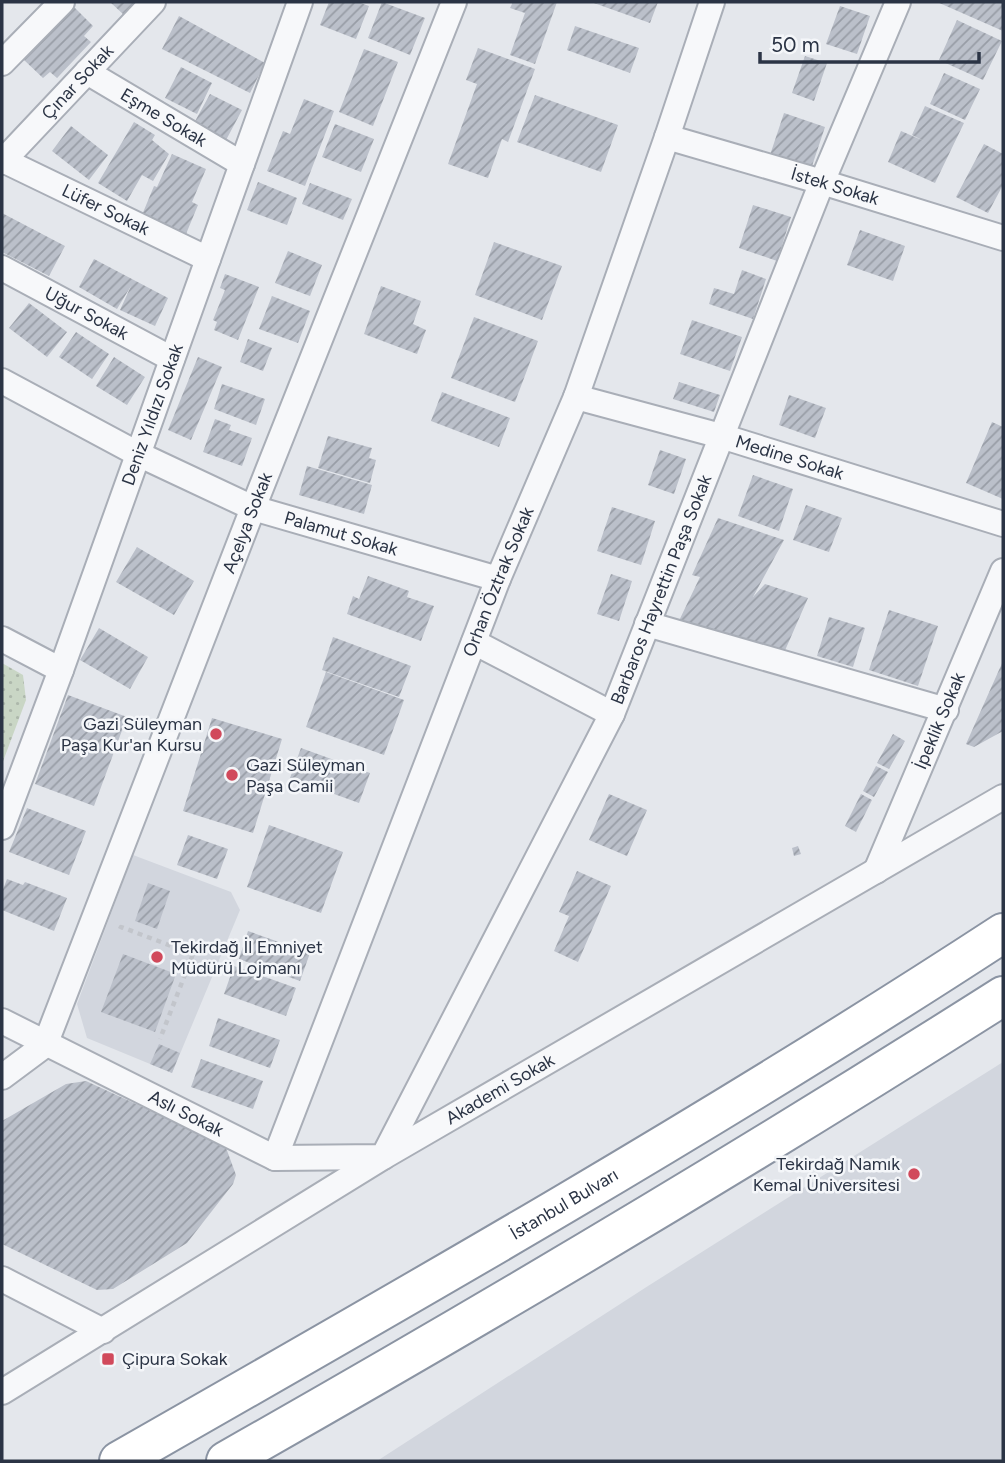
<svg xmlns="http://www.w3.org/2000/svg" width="1005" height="1463" font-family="Figtree,sans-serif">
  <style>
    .built { fill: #d2d6de }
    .grass { fill: url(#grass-dots) }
    .building { fill: url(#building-hatch) }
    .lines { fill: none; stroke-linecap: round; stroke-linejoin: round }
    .street-casing { stroke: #a9aeb7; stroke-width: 28 }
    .highway-casing { stroke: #8b94a3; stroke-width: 42 }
    .path { stroke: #c2c5cb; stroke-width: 4.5; stroke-dasharray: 5 5; stroke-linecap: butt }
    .street { stroke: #f7f8fa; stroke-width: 24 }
    .highway { stroke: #fff; stroke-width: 38 }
    .poi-dot { fill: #d1495b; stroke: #f4f6f9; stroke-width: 2.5 }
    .labels { text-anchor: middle; stroke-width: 5; stroke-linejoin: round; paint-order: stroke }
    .street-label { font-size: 18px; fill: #2b3445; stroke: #f4f6f9 }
    .poi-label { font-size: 18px; fill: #2b3445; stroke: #f4f6f9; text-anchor: start }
  </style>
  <defs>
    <pattern id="grass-dots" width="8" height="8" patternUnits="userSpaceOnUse" patternTransform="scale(1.75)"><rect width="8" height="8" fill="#c9d6c5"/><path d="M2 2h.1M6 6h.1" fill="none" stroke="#adb8ab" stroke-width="1.8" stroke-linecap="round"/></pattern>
    <pattern id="building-hatch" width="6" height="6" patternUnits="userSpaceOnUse" patternTransform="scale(1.75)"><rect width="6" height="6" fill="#bbc0ca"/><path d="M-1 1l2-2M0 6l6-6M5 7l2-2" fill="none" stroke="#989da6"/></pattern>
  </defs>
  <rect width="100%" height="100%" fill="#e4e7ec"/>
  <path class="built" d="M133,855L231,892L240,910L172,1073L87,1038L77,1004Z
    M1003,1062V1461H377L648,1286Z"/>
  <path class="grass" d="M2,663L23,675L26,700L2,764Z"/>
  <path class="building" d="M110,2H136L124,15Z
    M329,2H358L369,6L356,39L320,25Z
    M382,2L425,18L410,55L368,38Z
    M513,2H557L535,64L510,55L525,13L510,8Z
    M591,2H658L650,23Z
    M937,2H1003V31Z
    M840,6L870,16L857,54L826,44Z
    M74,7L93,26L84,36L91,42L57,78L50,72L43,78L24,60Z
    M179,16L265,63L250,93L162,49Z
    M957,20L1002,41L983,80L939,60Z
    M575,26L639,48L630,73L567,50Z
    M478,48L535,69L508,142L502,139L488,178L448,164L477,84L466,80Z
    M364,49L398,62L373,126L339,112Z
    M805,56L827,63L814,101L792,93Z
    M181,67L212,83L197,114L165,98Z
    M944,73L980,89L965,120L930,104Z
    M210,94L242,110L225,142L193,125Z
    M535,95L618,125L601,172L517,142Z
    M304,99L334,111L305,186L267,171L283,131L290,134Z
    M925,106L964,123L935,183L888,162L901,131L924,141L912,135Z
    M784,113L825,127L811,169L770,155Z
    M134,122L155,135L152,140L169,154L153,181L142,175L127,201L98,183Z
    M335,124L374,139L361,172L322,157Z
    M71,126L108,155L89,180L52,151Z
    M984,144L1003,154V185L988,213L956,197Z
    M172,154L206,169L192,202L198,205L186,234L142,215L154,186L157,187Z
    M258,182L297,198L287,225L247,210Z
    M310,183L352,199L343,220L302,204Z
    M753,205L791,217L777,261L739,248Z
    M2,213L65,246L49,276L2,252Z
    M860,230L905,246L893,281L847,265Z
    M494,242L562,266L542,320L475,295Z
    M288,251L322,265L310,296L275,283Z
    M94,259L168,298L155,326L120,310L131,286L117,309L79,287Z
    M742,270L766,279L753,319L709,304L714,288L734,294Z
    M225,274L259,287L238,340L214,330L217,322L213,320L225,290L220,288Z
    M381,286L421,301L413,324L426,330L417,354L364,334Z
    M272,296L310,311L298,343L259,329Z
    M29,303L67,332L47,357L9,328Z
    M474,317L538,341L515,402L451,378Z
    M692,320L742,337L730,371L680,354Z
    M76,332L109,354L92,379L59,357Z
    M248,339L272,348L263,371L240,362Z
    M114,357L145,377L127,405L96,386Z
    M198,357L222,367L191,440L168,430Z
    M679,382L720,395L714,412L673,399Z
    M222,384L265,399L256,425L214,409Z
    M442,392L510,418L499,447L431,421Z
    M789,395L826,408L815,438L779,425Z
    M215,419L231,425L229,430L252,438L242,466L203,452Z
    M992,422L1003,427V499L966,483Z
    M328,436L372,448L369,458L376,460L370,483L318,468Z
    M660,450L686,459L674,494L648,485Z
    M307,466L372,485L364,514L299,495Z
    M753,475L793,489L779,531L738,516Z
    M806,505L842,518L829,552L793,540Z
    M612,507L655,521L641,565L597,551Z
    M718,518L784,540L753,597L765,584L808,598L783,655L676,627L700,577L692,575Z
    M137,547L194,581L174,615L116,582Z
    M611,574L632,581L619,621L597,614Z
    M368,576L409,591L407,597L434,606L421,641L347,614L353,596L359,599Z
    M889,610L938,626L918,686L869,670Z
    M829,617L865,628L853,667L817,656Z
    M99,628L148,657L130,689L80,660Z
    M333,637L411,666L399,697L322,670Z
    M1003,661V731L974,747L966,744Z
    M326,672L404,700L384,755L306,727Z
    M68,695L127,717L94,806L35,784Z
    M212,718L282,739L253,833L183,811Z
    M893,734L905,741L889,769L877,763Z
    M301,748L370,773L359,803L290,778Z
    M876,766L888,772L874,797L863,791Z
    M609,794L647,810L627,856L589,840Z
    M861,794L872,800L856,832L845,826Z
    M27,808L86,831L69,875L9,852Z
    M269,825L343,852L321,913L247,887Z
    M188,835L228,849L217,879L177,865Z
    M798,846L801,854L794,856L792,848Z
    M577,871L611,886L578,962L554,951L569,916L559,912Z
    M7,879L23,885L25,882L67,898L54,931L2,910V892Z
    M148,883L170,891L157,929L135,921Z
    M248,931L310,953L300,981L239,959Z
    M123,954L176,974L155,1032L101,1012Z
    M234,966L296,988L286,1016L224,994Z
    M218,1018L280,1040L270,1068L209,1046Z
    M159,1044L180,1053L172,1073L150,1064Z
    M201,1059L263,1081L253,1109L191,1087Z
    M86,1081L225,1145L236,1175L233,1184L187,1243L113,1289L97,1290L2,1244V1121L66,1084Z"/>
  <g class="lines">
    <defs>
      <g id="street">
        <path d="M2,63L62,2"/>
        <path id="s1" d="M87,72L242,164"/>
        <path id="s2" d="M667,137L822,182L1003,238"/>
        <path id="s3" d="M3,160L208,259"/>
        <path id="s4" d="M2,162L153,2"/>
        <path id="s5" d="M2,268L172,359"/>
        <path id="s6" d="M2,381L138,454L253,508L498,579"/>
        <path id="s7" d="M576,397L721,436L1003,524"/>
        <path d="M647,624L946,710"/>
        <path d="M2,639L61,670"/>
        <path d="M474,642L612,714"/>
        <path id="s8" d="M2,827L61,670L300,2"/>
        <path id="s9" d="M876,871L1003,571"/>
        <path id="s10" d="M2,1021L275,1158L383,1157L612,714L822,182L898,2"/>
        <path id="s11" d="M45,1045L253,508L454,2"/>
        <path d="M2,1077L45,1045"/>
        <path id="s12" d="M275,1158L498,579L576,397L667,137L712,2"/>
        <path d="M2,1279L103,1331"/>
        <path id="s13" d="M2,1392L383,1157L1003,797"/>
      </g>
      <g id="highway">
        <path id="s14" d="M119,1461C417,1291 715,1121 1003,933"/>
        <path d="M226,1461C489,1312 748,1158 1003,996"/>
      </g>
    </defs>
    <use href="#street" class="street-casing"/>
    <use href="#highway" class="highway-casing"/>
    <path class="path" d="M120,929L121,927L193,954L160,1039"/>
    <use href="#street" class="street"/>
    <use href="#highway" class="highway"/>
  </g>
  <g class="poi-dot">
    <circle cx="216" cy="734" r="7"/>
    <circle cx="232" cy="775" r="7"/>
    <circle cx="157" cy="957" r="7"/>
    <circle cx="914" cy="1174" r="7"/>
    <rect x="101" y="1352" width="14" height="14" rx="3.5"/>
  </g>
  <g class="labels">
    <g class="street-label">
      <text dy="6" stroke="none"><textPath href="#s4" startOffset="110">Çınar Sokak</textPath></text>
      <text dy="6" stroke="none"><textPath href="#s1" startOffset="89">Eşme Sokak</textPath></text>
      <text dy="6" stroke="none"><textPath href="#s2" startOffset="175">İstek Sokak</textPath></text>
      <text dy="6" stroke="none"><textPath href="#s3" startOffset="114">Lüfer Sokak</textPath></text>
      <text dy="6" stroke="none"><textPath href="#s5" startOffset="96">Uğur Sokak</textPath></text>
      <text dy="6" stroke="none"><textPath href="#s8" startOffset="439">Deniz Yıldızı Sokak</textPath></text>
      <text dy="6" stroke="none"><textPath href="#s7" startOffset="222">Medine Sokak</textPath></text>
      <text dy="6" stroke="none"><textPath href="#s11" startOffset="560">Açelya Sokak</textPath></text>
      <text dy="6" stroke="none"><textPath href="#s6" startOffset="373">Palamut Sokak</textPath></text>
      <text dy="6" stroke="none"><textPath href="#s12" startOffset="618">Orhan Öztrak Sokak</textPath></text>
      <text dy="6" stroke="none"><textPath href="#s10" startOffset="1046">Barbaros Hayrettin Paşa Sokak</textPath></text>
      <text dy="6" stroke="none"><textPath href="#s9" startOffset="163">İpeklik Sokak</textPath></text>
      <text dy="6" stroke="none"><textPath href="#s13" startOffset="583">Akademi Sokak</textPath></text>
      <text dy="6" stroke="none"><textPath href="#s10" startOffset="206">Aslı Sokak</textPath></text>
      <text dy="6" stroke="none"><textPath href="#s14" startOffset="514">İstanbul Bulvarı</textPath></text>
    </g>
    <g class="poi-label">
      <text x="202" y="730" text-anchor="end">Gazi Süleyman<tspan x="202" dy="21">Paşa Kur'an Kursu</tspan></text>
      <text x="246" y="771">Gazi Süleyman<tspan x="246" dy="21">Paşa Camii</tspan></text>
      <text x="171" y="953">Tekirdağ İl Emniyet<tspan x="171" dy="21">Müdürü Lojmanı</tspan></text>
      <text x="900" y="1170" text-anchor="end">Tekirdağ Namık<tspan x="900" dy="21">Kemal Üniversitesi</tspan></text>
      <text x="122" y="1365">Çipura Sokak</text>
    </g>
  </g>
  <rect width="1005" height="1463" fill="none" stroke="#2b3445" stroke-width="7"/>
  <path d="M760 52v10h219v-10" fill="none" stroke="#2b3445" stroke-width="3.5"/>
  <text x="771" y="52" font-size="21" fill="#2b3445" stroke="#f4f6f9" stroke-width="5" paint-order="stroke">50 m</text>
</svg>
